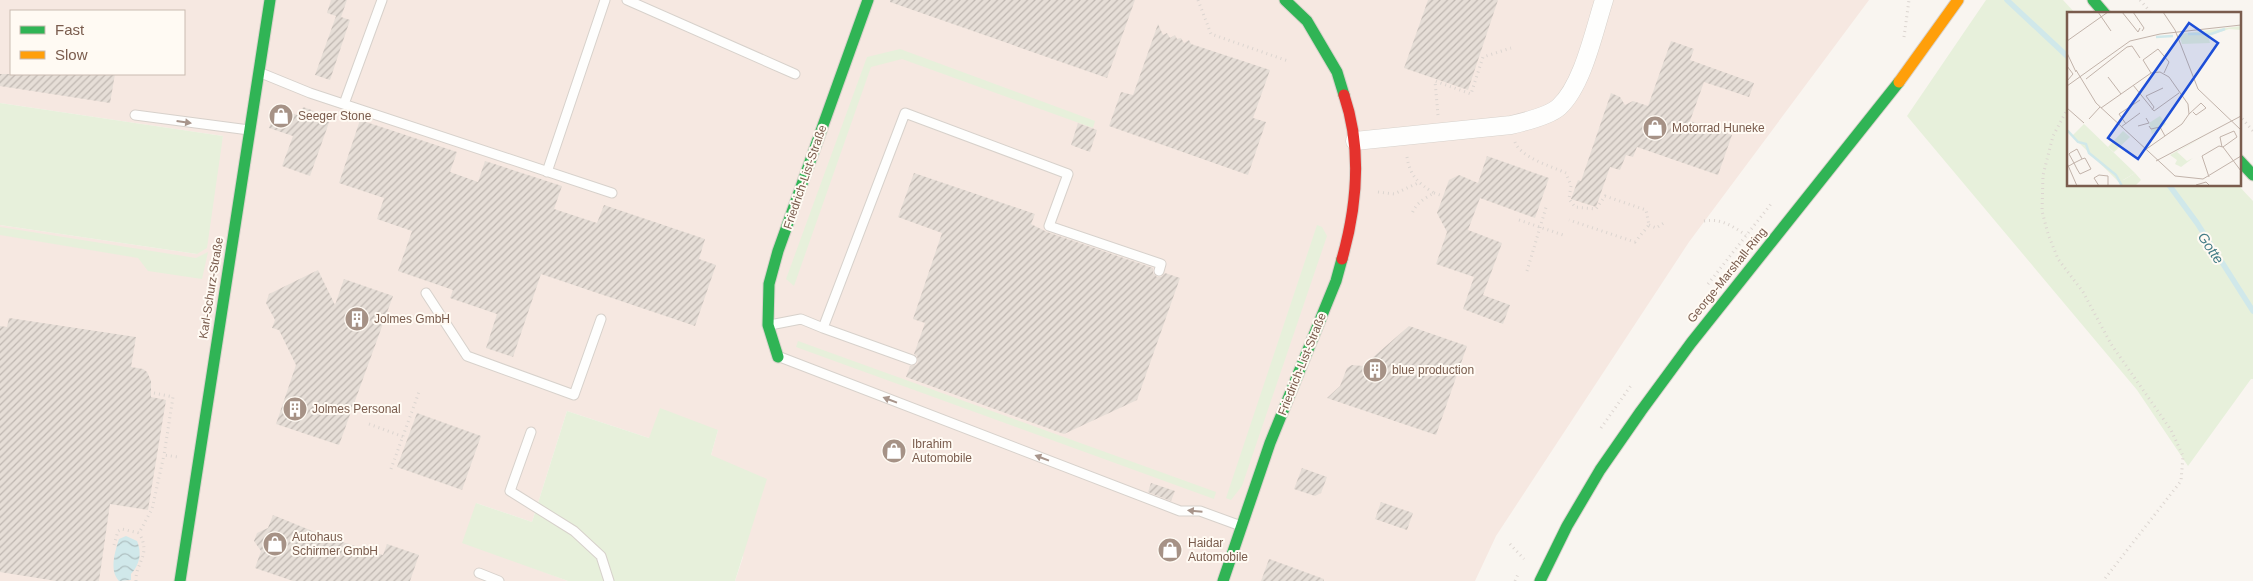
<svg xmlns="http://www.w3.org/2000/svg" width="2253" height="581" font-family="Helvetica,sans-serif">
  <style>
    .commercial { fill: #f6e8e1; fill-rule: evenodd }
    .grass { fill: #e7f0db }
    .water { fill: url(#water-waves) }
    .lines { fill: none; stroke-linecap: round; stroke-linejoin: round }
    .stream { stroke: #d0e8ea; stroke-width: 5.5 }
    .building { fill: url(#building-hatch) }
    .lane-casing { stroke: #d7d1cb; stroke-width: 11 }
    .street-casing { stroke: #d7d1cb; stroke-width: 19 }
    .fast-casing { stroke: #d9d2cb; stroke-width: 13 }
    .slow-casing { stroke: #d9d2cb; stroke-width: 13 }
    .jam-casing { stroke: #d9d2cb; stroke-width: 13 }
    .path { stroke: #dcd5d0; stroke-width: 3; stroke-dasharray: 1 4; stroke-linecap: butt }
    .lane { stroke: #fefefd; stroke-width: 9 }
    .street { stroke: #fefefd; stroke-width: 18 }
    .fast { stroke: #30b455; stroke-width: 11 }
    .slow { stroke: #ff9f0a; stroke-width: 11 }
    .jam { stroke: #e5322d; stroke-width: 11 }
    .oneway { fill: #a8958b }
    .labels { text-anchor: middle; stroke-width: 4; stroke-linejoin: round; paint-order: stroke }
    .poi-label { font-size: 12px; fill: #7a5c4d; stroke: #fffaf3; text-anchor: start }
    .street-label { font-size: 12px; fill: #7a5c4d; stroke: #fffaf3 }
    .water-label { font-size: 14px; font-style: italic; fill: #437c86; stroke: #fffaf3 }
    .inset-river { fill: none; stroke: #d0e8ea; stroke-width: 2.5 }
    .inset-road { fill: none; stroke: #c2b3aa; stroke-width: 1 }
    .view { fill: #1d4ed8; fill-opacity: 0.15; stroke: #1d4ed8; stroke-width: 2.5 }
    .inset-edge { fill: none; stroke: #7a5c4d; stroke-width: 2.5 }
  </style>
  <defs>
    <pattern id="water-waves" width="16" height="10" patternUnits="userSpaceOnUse" patternTransform="scale(1.25)"><rect width="16" height="10" fill="#d0e8ea"/><path d="M0 5q4-4 8 0t8 0" fill="none" stroke="#aebfc0"/></pattern>
    <pattern id="building-hatch" width="6" height="6" patternUnits="userSpaceOnUse" patternTransform="scale(1.25)"><rect width="6" height="6" fill="#e6ded7"/><path d="M-1 1l2-2M0 6l6-6M5 7l2-2" fill="none" stroke="#bfb7b1"/></pattern>
  </defs>
  <rect width="100%" height="100%" fill="#f9f5f0"/>
  <path class="commercial" d="M0,0H1869L1689,242L1496,536L1475,581H735L743,557L711,455L718,430L649,438L567,411L532,522L476,503L520,563L568,581H0V225L197,254L223,136L0,103ZM11,11H184V74H11Z"/>
  <path class="grass" d="M1986,0H2063L2076,14H2068V185H2238L2253,201V379H2251L2188,466L2137,390L1907,116Z
    M900,49L1095,121L1093,128L902,59L871,67L794,286L786,279L867,57Z
    M0,103L223,136L207,248L197,254L0,225Z
    M1317,225L1322,227L1327,236L1242,486L1231,500L1226,498Z
    M0,227L196,258L208,252L202,279L148,271L138,258L0,235Z
    M798,341L1216,492L1214,499L796,347Z
    M660,408L718,430L711,455L767,479L735,581H568L462,543L476,503L532,522L567,411L649,438Z"/>
  <path class="water" d="M126,536L137,541C142,553 140,564 131,574V580L119,581C109,570 115,552 119,539Z"/>
  <g class="lines">
    <path class="stream" d="M2007,0L2068,57
      M2169,185L2197,223L2253,311"/>
  </g>
  <path class="building" d="M331,0H347L341,17L350,20L330,80L315,75L336,16L327,13Z
    M890,0H1135L1107,78L890,2Z
    M1428,0H1498L1468,90L1404,68Z
    M1158,24L1163,35L1167,33L1170,38L1175,35L1177,39L1181,38L1184,43L1189,40L1191,44L1270,70L1253,118L1266,122L1248,175L1109,126L1121,92L1133,95Z
    M1671,41L1694,49L1690,60L1754,83L1749,97L1704,82L1690,121L1732,135L1718,175L1637,147L1633,157L1626,155L1620,170L1610,167L1596,207L1571,199L1578,180L1581,181L1611,93L1620,97L1625,105L1633,101L1648,106Z
    M0,74H115L110,103L0,86Z
    M303,107L331,117L310,176L282,166L293,136L269,128L274,113L281,109L300,116Z
    M360,120L457,152L450,172L478,182L485,161L562,186L554,209L597,223L604,205L705,239L699,259L716,265L695,326L541,274L513,357L486,348L497,314L450,298L453,290L398,271L412,231L377,219L384,198L339,183Z
    M1078,123L1097,130L1090,152L1071,145Z
    M1487,156L1549,178L1535,218L1480,198L1468,230L1502,243L1483,295L1510,305L1503,324L1463,309L1474,277L1436,264L1447,232L1437,213L1449,180L1459,175L1478,183Z
    M914,173L1035,214L1031,224L1047,232L1153,268V273L1157,277H1161L1165,273L1180,278L1137,400L1064,434L906,377L910,366L916,365L918,362L917,356L914,354L925,323L913,319L942,233L898,217Z
    M318,270L335,305L344,279L393,296L339,445L276,424L296,365L279,330L272,328L275,320L266,303L269,294Z
    M9,318L136,337L131,367L143,369L147,372L151,381V397L166,400L148,510L110,504L99,581H56L0,572V326L7,327Z
    M1409,326L1467,346L1436,435L1327,398L1340,386L1347,368L1352,365L1363,366Z
    M417,413L481,436L462,490L397,467Z
    M1302,468L1327,477L1321,493L1315,496L1294,489Z
    M1151,483L1175,491L1171,501L1148,492Z
    M1381,502L1413,513L1407,530L1375,519Z
    M273,515L327,537L383,555L387,544L419,555L410,581H293L255,568L261,551L254,541L257,533L268,528Z
    M1269,559L1324,579V581H1261Z"/>
  <g class="lines">
    <defs>
      <path id="lane" d="M627,0L795,74
        M261,73L310,93L612,193
        M344,104L382,0
        M135,115L249,130
        M547,172L605,0
        M426,293L467,356L574,395L601,319
        M770,325L801,319L823,328L905,113L1068,174L1049,226L1161,264L1159,271
        M823,328L912,360
        M780,357L1180,511H1200L1241,526
        M531,432L510,491L574,531L601,556L609,581
        M479,573L499,581"/>
      <path id="street" d="M1355,141L1511,125C1524,122 1549,116 1559,107C1583,85 1594,31 1604,0"/>
      <path id="fast" d="M1285,0L1307,21L1337,72L1344,95
        M2093,0L2105,14
        M2239,160L2253,175
        M778,357L768,325L769,284L778,251L868,0
        M180,581L270,0
        M1223,581L1270,443L1336,281L1342,259
        M1540,581L1567,526L1600,470L1641,411L1691,343L1899,82"/>
      <path id="slow" d="M1899,82L1958,0"/>
      <path id="jam" d="M1342,259C1357,206 1362,148 1344,95"/>
    </defs>
    <use href="#lane" class="lane-casing"/>
    <use href="#street" class="street-casing"/>
    <use href="#fast" class="fast-casing"/>
    <use href="#slow" class="slow-casing"/>
    <use href="#jam" class="jam-casing"/>
    <path class="path" d="M1198,0L1211,34L1288,61
      M2140,0L2152,14
      M1904,37L1909,0
      M2068,108L2053,136L2043,175L2042,211L2048,234L2058,259L2083,292L2111,344L2171,430L2183,456L2181,481L2103,581
      M1438,115L1435,81L1471,94L1483,57L1511,48
      M2239,115L2253,131
      M1515,142C1521,158 1551,166 1566,173L1571,186L1569,199L1575,207L1596,209L1605,196L1646,210L1649,225L1635,242L1569,220
      M1407,157C1410,176 1418,183 1434,193C1425,198 1415,204 1412,214
      M1378,192L1394,194L1418,183
      M1434,193L1443,196
      M1519,220L1563,235
      M1704,221C1721,218 1732,226 1746,235
      M1649,225L1656,228L1664,223
      M1527,271L1547,204
      M1708,284L1771,204
      M154,393L173,397L164,455L178,457
      M369,424L404,437
      M1601,428L1632,384
      M391,469L419,392
      M1510,544L1524,559
      M114,545L118,531L122,529L139,533L152,509L164,455
      M136,581C135,563 152,555 139,533
      M1515,581L1519,572"/>
    <use href="#lane" class="lane"/>
    <use href="#street" class="street"/>
    <use href="#fast" class="fast"/>
    <use href="#slow" class="slow"/>
    <use href="#jam" class="jam"/>
  </g>
  <defs><path id="oneway-solid" d="M-6-.8H1V-3.2L6.5 0L1 3.2V.8H-6Z" transform="scale(1.25)"/></defs>
  <g class="oneway">
    <use href="#oneway-solid" transform="translate(184 122) rotate(8)"/>
    <use href="#oneway-solid" transform="translate(890 400) rotate(-159)"/>
    <use href="#oneway-solid" transform="translate(1042 458) rotate(-159)"/>
    <use href="#oneway-solid" transform="translate(1195 511) rotate(-175)"/>
  </g>
  <defs>
    <symbol id="shop-disc" viewBox="-11 -11 22 22"><circle r="9.5" fill="#a69286" stroke="#fffaf3"/><path d="M-5-2.5h2.3a2.7 3.5 0 0 1 5.4 0H5L5.5 6h-11ZM-1.5-2.5h3a1.5 2.3 0 0 0-3 0Z" fill="#fff"/></symbol>
    <symbol id="building-disc" viewBox="-11 -11 22 22"><circle r="9.5" fill="#a69286" stroke="#fffaf3"/><path d="M-4-6H4V6H1V3H-1V6H-4ZM-2.5-4.3h1.7v1.8h-1.7ZM.8-4.3h1.7v1.8H.8ZM-2.5-1h1.7V.8h-1.7ZM.8-1h1.7V.8H.8Z" fill="#fff"/></symbol>
  </defs>
  <g fill-rule="evenodd">
    <use href="#shop-disc" x="267" y="102" width="28" height="28"/>
    <use href="#shop-disc" x="1641" y="114" width="28" height="28"/>
    <use href="#building-disc" x="343" y="305" width="28" height="28"/>
    <use href="#building-disc" x="1361" y="356" width="28" height="28"/>
    <use href="#building-disc" x="281" y="395" width="28" height="28"/>
    <use href="#shop-disc" x="880" y="437" width="28" height="28"/>
    <use href="#shop-disc" x="261" y="530" width="28" height="28"/>
    <use href="#shop-disc" x="1156" y="536" width="28" height="28"/>
  </g>
  <g class="labels">
    <g class="poi-label">
      <text x="298" y="120">Seeger Stone</text>
      <text x="1672" y="132">Motorrad Huneke</text>
      <text x="374" y="323">Jolmes GmbH</text>
      <text x="1392" y="374">blue production</text>
      <text x="312" y="413">Jolmes Personal</text>
      <text x="912" y="448">Ibrahim<tspan x="912" dy="14">Automobile</tspan></text>
      <text x="292" y="541">Autohaus<tspan x="292" dy="14">Schirmer GmbH</tspan></text>
      <text x="1188" y="547">Haidar<tspan x="1188" dy="14">Automobile</tspan></text>
    </g>
    <g class="street-label">
      <text transform="translate(805 177) rotate(-71)" y="4">Friedrich-List-Straße</text>
      <text transform="translate(1727 275) rotate(-51)" y="4">George-Marshall-Ring</text>
      <text transform="translate(211 288) rotate(-81)" y="4">Karl-Schurz-Straße</text>
      <text transform="translate(1302 364) rotate(-68)" y="4">Friedrich-List-Straße</text>
    </g>
    <g class="water-label">
      <text transform="translate(2211 248) rotate(56)" y="5">Gotte</text>
    </g>
  </g>
  <g transform="translate(2067 12)">
    <rect width="174" height="174" fill="#f9f5f0"/>
    <path d="M174,14V18L162,17L141,24L143,31L115,32L112,22ZM93,104L99,112L85,122L82,111ZM56,119L63,125L47,140L41,135ZM140,123L110,140L120,149L126,146L114,155L108,152L110,148L103,143ZM68,161L74,168L68,174H60L55,169Z" fill="#e7f0db"/>
    <path d="M17,112L68,161L56,168L61,174H56L5,124Z" fill="#e7f0db"/>
    <path class="inset-river" d="M121,22H144L158,17M89,25L106,24M0,118L11,130L19,132L22,141L49,163L55,174"/>
    <path class="inset-road" d="M31,0L44,19M55,0L71,20L73,16M66,0L77,16L75,19M96,0L108,18L131,77L174,118M0,29L41,0M0,41L9,60M0,54L6,62L0,69M9,58L29,91L108,164L136,167L174,144M84,61L76,48L91,37L102,50L97,61M41,65L54,82M19,67L60,35L65,34L73,46M66,73L87,99L112,81M0,74L63,29L93,22L174,13M0,96L17,111M34,96L84,61L93,60L102,65L121,92L122,102L115,112L78,138M85,98L87,95L79,84L96,76M122,102L134,91L139,96L129,103L126,100M22,107L33,95M59,112L52,102L73,88M71,114L82,111L79,106M82,114L84,117L93,115L98,124M54,115L73,101M155,135L153,125L167,119L170,125L156,135M89,149L174,104M0,151L10,174M0,155L7,151L15,147L18,146L24,157L13,162L10,157L7,151L2,142L3,141L10,137L15,147M142,165L135,144L152,134L156,135L174,159M129,173L139,170L143,174M32,174L27,166L32,163L41,164V174"/>
    <path class="view" d="M122,11L151,31L71,147L41,126Z"/>
    <rect width="174" height="174" class="inset-edge"/>
  </g>
  <rect x="10" y="10" width="175" height="65" fill="#fffaf3" stroke="#cabbb1"/>
  <rect x="20" y="26" width="25" height="8" fill="#30b455" stroke="#cabbb1"/>
  <text x="55" y="35" font-size="15" fill="#7a5c4d">Fast</text>
  <rect x="20" y="51" width="25" height="8" fill="#ff9f0a" stroke="#cabbb1"/>
  <text x="55" y="60" font-size="15" fill="#7a5c4d">Slow</text>
</svg>
